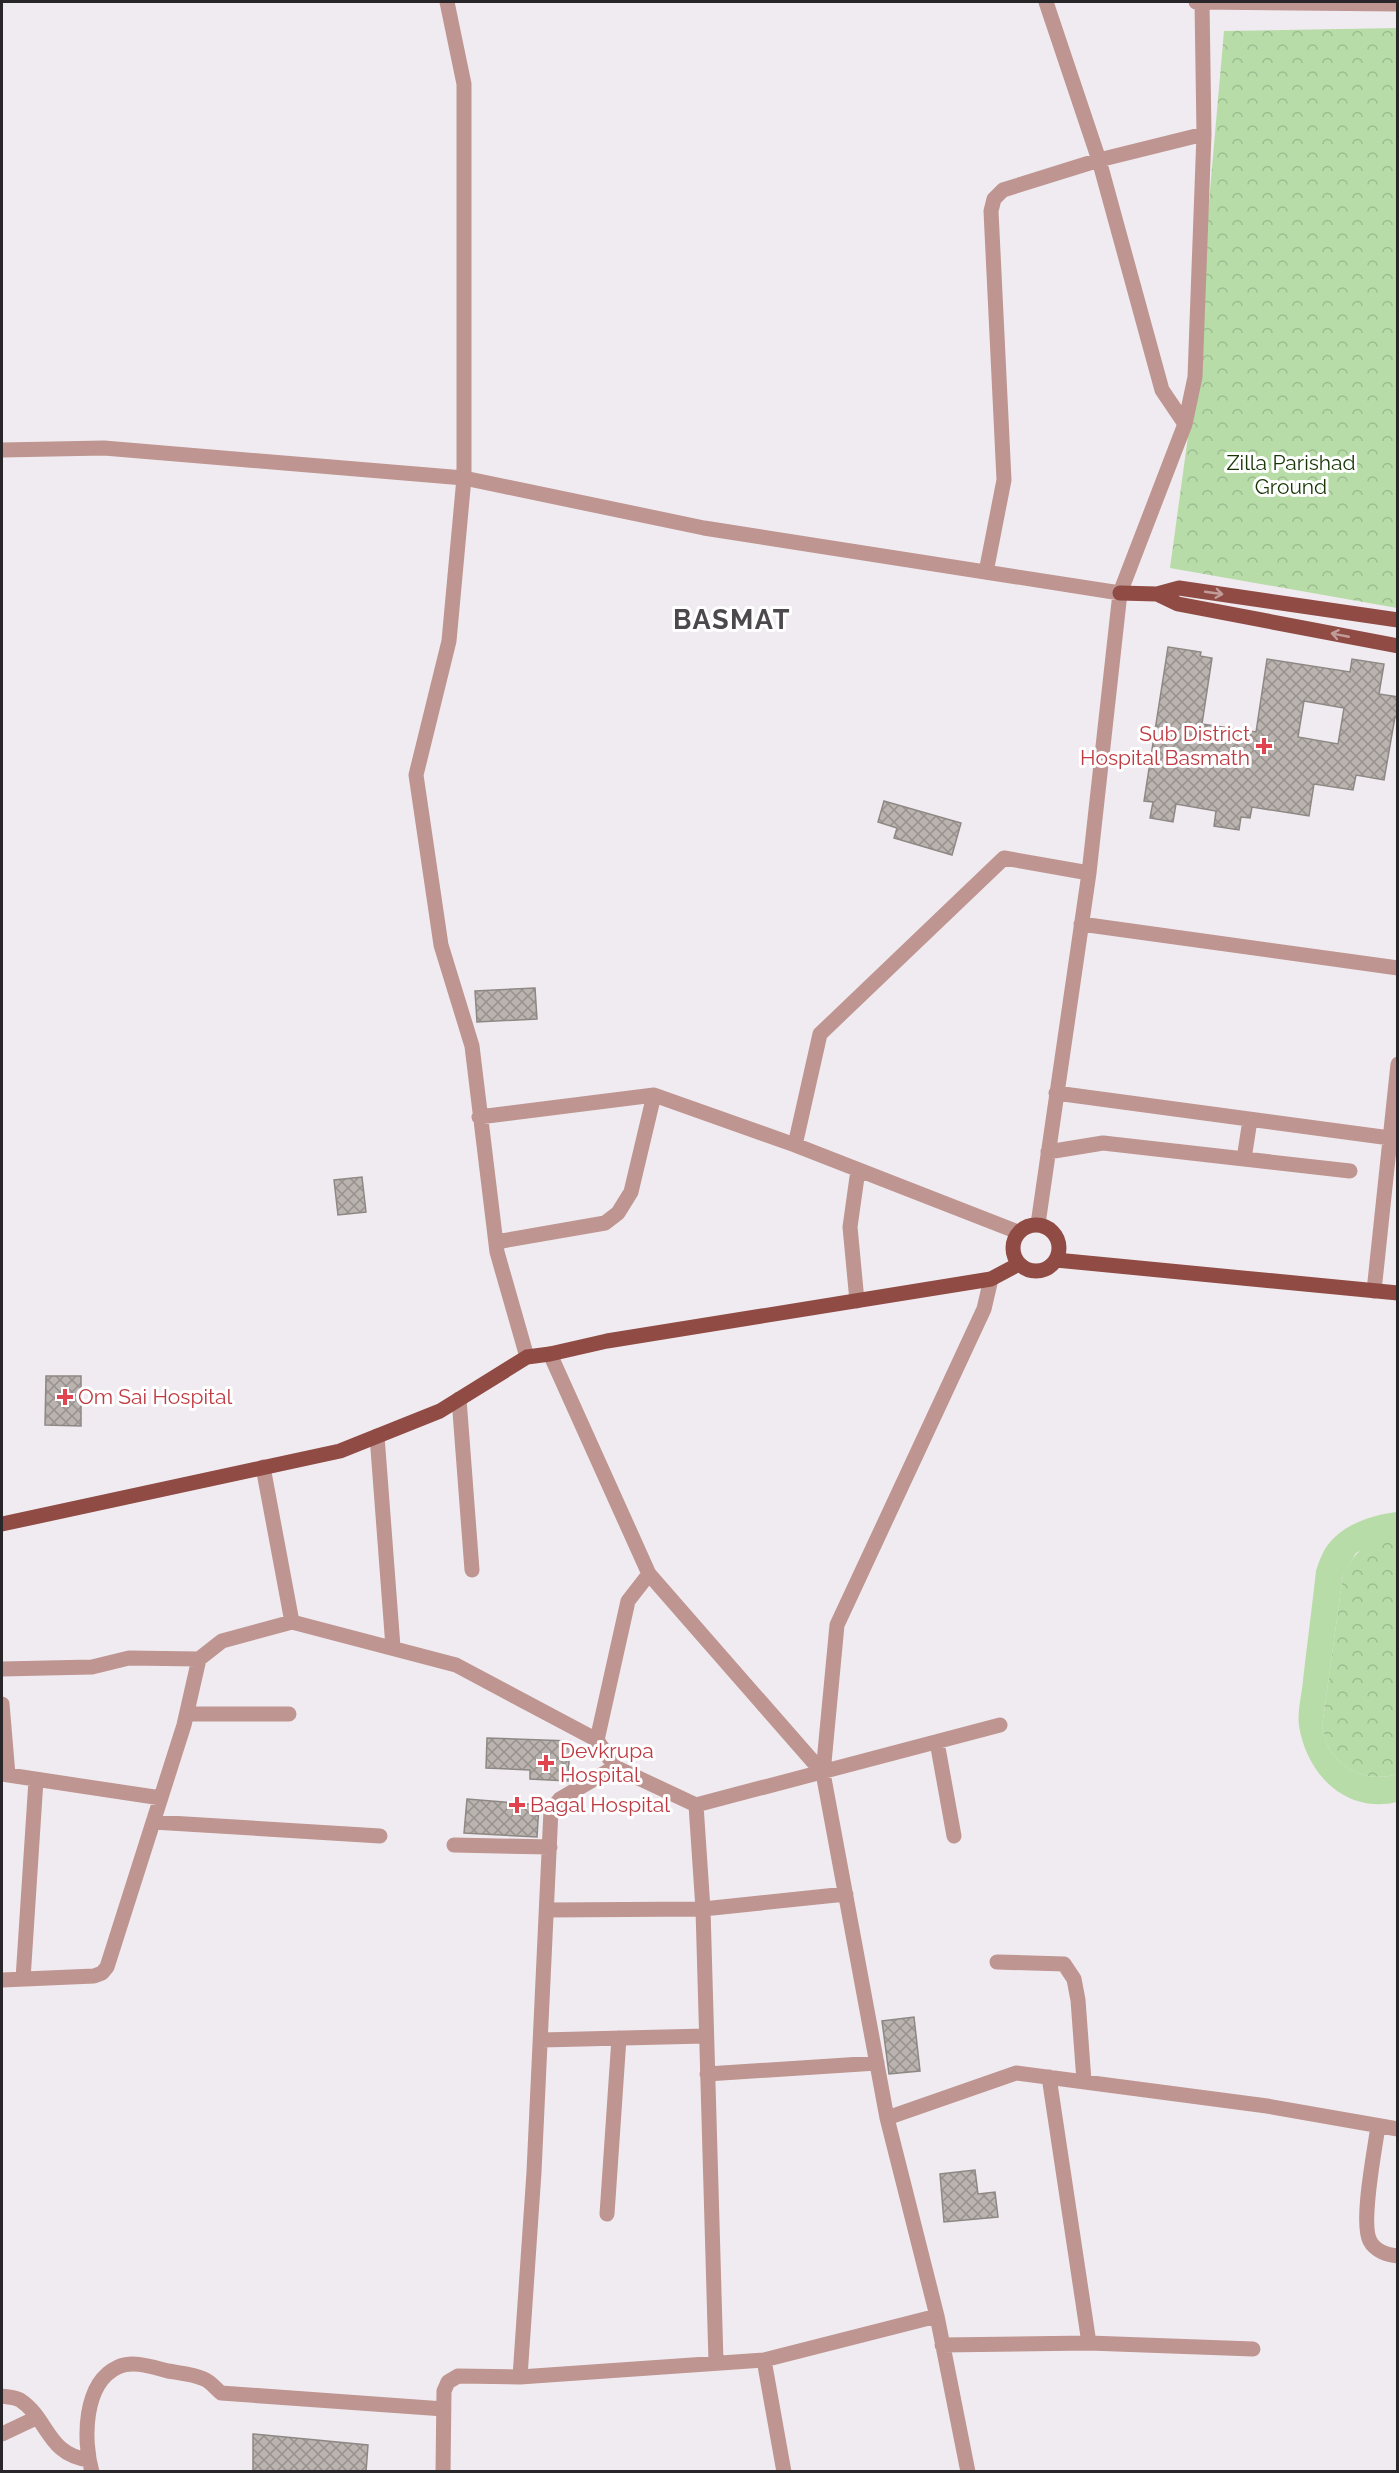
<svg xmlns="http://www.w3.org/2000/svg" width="1399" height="2473" font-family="Raleway,sans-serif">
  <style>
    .park { fill: url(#park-crowns) }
    .pitch { fill: #b7dca7 }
    .building { fill: url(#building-cross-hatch); stroke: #8e8884; stroke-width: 1.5; fill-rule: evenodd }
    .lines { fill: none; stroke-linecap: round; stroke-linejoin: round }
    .minor { stroke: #be9590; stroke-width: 15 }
    .major { stroke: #8f4b44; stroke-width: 15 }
    .oneway { stroke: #c19c98 }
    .health-dot { fill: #e0444e; stroke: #fff; stroke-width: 2 }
    .labels { text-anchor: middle; stroke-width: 6; stroke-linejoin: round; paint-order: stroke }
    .park-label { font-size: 21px; fill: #173604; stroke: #fff }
    .health-label { font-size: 21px; fill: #be3a42; stroke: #fff; text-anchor: start }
    .district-label { font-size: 27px; font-weight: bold; letter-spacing: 1.5px; fill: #4c484d; stroke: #fff }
  </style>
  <defs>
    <pattern id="park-crowns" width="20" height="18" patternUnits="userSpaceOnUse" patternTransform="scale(1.5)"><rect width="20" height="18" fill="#b7dca7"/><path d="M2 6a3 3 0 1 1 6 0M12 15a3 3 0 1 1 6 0" fill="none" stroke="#9dbd90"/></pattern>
    <pattern id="building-cross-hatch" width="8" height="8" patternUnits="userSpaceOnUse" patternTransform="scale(1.5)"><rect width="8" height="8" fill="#bab3af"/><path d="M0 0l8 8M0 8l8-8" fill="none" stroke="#97918e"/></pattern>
  </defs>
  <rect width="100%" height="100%" fill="#f0ebf1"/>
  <path class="park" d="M1397,28V608L1170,568L1189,429L1224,31Z
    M1393,1537L1397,1538V1774C1373,1782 1344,1773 1330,1750C1326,1744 1325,1735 1322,1727L1343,1575C1358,1547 1364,1546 1393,1537Z"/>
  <path class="pitch" d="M1397,1512V1538L1375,1543L1356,1553L1343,1575L1322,1727C1325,1734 1326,1744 1330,1750C1344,1773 1373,1782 1397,1774V1802C1346,1814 1307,1775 1299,1726C1297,1712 1302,1694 1303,1680C1307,1644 1312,1608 1316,1571C1318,1564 1321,1556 1325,1549C1340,1525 1371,1515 1397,1512Z"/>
  <path class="building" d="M1168,647L1201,652L1200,656L1212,658L1202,724L1256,732L1267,659L1350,672L1352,659L1384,664L1379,694L1398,697V717H1395L1384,780L1356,775L1353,790L1314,784L1309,816L1252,807L1250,818L1241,817L1239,830L1214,826L1216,811L1176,804L1173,822L1150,818L1153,802L1144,801ZM1304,701L1344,708L1338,744L1298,737Z
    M884,801L961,823L952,855L894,838L897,828L878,822Z
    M535,988L537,1019L477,1022L475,991Z
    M362,1177L366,1212L338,1215L334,1180Z
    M46,1376H81V1426L45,1425Z
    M487,1738L570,1741L568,1781L530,1779V1770L486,1768Z
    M467,1799L539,1805L537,1837L464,1833Z
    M914,2017L920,2071L889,2074L882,2021Z
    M975,2170L978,2194L995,2192L998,2217L944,2222L940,2174Z
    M253,2434L368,2445L366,2472H253Z"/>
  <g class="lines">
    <path class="minor" d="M447,2L464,84V478L449,641L416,775L441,945L472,1046L497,1252L527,1357
      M1196,2L1398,4
      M1185,424L1195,377L1204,134L1202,2
      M2,450L104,448L464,478L704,528L1120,593
      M986,572L1004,480L991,211L994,199L1003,190L1099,160L1204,134
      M1081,924L1398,968
      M1056,1093L1390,1138
      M479,1117L654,1095L795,1145L820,1034L1004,858L1089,873
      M795,1145L1018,1232
      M1048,1152L1103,1143L1350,1171
      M1244,1159L1250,1120
      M1038,1224L1089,873L1120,593L1185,424L1162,390L1099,160L1046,2
      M496,1242L605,1223L618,1213L631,1192L654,1095
      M1374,1291L1398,1064
      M857,1301L850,1227L858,1170
      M550,1354L649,1574L823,1773
      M459,1399L472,1570
      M377,1436L393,1647
      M263,1467L292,1622
      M2,1669L92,1667L129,1658L199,1659
      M2,1704L8,1775
      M187,1714H289
      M597,1740L628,1601L649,1574
      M937,1742L954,1836
      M2,1774L161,1798
      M696,1805L703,1909L716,2362
      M153,1822L380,1836
      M454,1845L550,1847
      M547,1910L703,1909L846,1894
      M997,1962L1064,1964L1074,1979L1078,2000L1084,2081
      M23,1979L36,1780
      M2,1980L94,1976L102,1973L107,1967L184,1725L199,1659L222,1641L292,1622L456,1665L597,1740L615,1767L696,1805L1000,1725
      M541,2040L706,2036
      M707,2074L877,2063
      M1049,2077L1089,2343
      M887,2118L823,1773L837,1625L984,1309L991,1279
      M1378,2126C1375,2149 1360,2223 1370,2241C1375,2251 1388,2255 1398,2256
      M607,2214L619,2038
      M942,2345L1089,2343L1253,2349
      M520,2377L534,2172L551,1810L560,1799L615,1767
      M2,2396C7,2397 15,2397 20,2400C49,2419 46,2454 89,2460
      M2,2434L36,2418
      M92,2472C83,2441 83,2383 118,2367C133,2360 152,2367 168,2371C179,2373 193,2374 204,2379C210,2381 216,2389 221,2393L444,2409
      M443,2472L444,2391L448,2382L458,2376L520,2377L764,2360
      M784,2472L764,2360L937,2316
      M968,2472L937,2316L887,2118L1016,2073L1267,2106L1398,2129"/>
    <path class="major" d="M1120,593L1157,594L1179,588L1398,620
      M1157,594L1178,604L1398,646
      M1013 1248a23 23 0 1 1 46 0a23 23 0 1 1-46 0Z
      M1056,1260L1398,1293
      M2,1524L340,1451L440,1411L527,1357L550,1354L607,1341L991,1279L1019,1264"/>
  </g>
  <defs><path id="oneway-shaft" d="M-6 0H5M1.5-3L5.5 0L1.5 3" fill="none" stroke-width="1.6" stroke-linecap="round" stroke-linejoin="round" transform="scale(1.5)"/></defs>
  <g class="oneway">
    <use href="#oneway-shaft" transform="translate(1214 593) rotate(8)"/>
    <use href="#oneway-shaft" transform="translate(1340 635) rotate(-169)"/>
  </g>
  <g class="health-dot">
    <path d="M1261 737h6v6h6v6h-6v6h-6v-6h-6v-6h6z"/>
    <path d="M62 1388h6v6h6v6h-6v6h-6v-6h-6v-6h6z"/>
    <path d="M543 1754h6v6h6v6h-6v6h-6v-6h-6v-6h6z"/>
    <path d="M514 1796h6v6h6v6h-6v6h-6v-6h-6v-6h6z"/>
  </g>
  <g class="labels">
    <g class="park-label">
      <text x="1291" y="470">Zilla Parishad<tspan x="1291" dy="24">Ground</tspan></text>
    </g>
    <g class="health-label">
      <text x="1250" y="741" text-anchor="end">Sub District<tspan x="1250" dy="24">Hospital Basmath</tspan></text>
      <text x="78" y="1404">Om Sai Hospital</text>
      <text x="560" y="1758">Devkrupa<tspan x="560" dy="24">Hospital</tspan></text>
      <text x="530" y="1812">Bagal Hospital</text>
    </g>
    <g class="district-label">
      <text x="732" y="629">BASMAT</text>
    </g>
  </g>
  <rect width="1399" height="2473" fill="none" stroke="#282629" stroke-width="6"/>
</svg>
